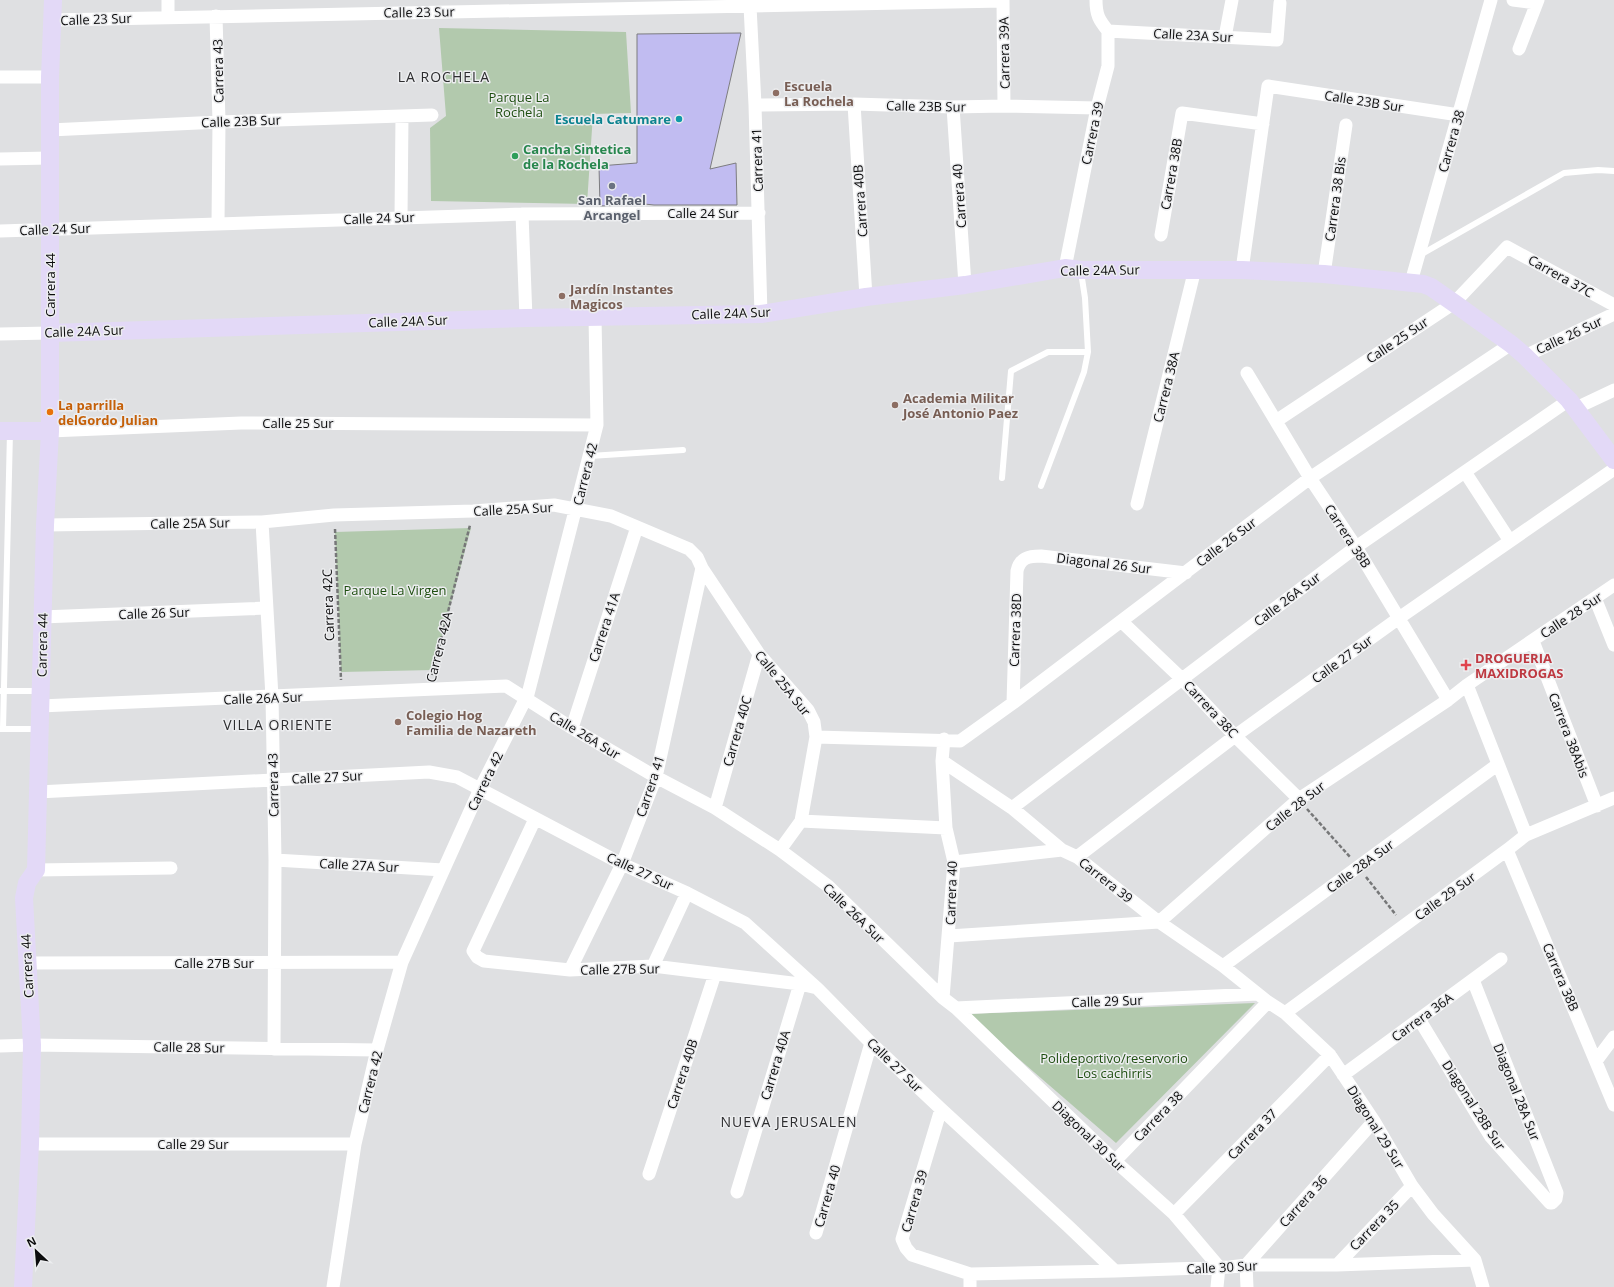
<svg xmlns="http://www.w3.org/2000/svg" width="1614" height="1287" font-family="'Open Sans',sans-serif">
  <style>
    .green { fill: #b2c9ad }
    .building { fill: #c1bcf1; stroke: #7d7d7f }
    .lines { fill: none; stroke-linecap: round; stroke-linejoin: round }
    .path { stroke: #767778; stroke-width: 2.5; stroke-dasharray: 4 2; stroke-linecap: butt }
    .lane { stroke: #fff; stroke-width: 6 }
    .street { stroke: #fff; stroke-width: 13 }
    .secondary { stroke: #e3d9f7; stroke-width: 18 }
    .education-dot { fill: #8d6e63; stroke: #ecedef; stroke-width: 1.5 }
    .culture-dot { fill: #0f9aa8; stroke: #ecedef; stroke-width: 1.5 }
    .leisure-dot { fill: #2e9e5b; stroke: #ecedef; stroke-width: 1.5 }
    .worship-dot { fill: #6b7280; stroke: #ecedef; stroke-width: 1.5 }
    .food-dot { fill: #e8710a; stroke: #ecedef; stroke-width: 1.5 }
    .health-dot { fill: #e0444e; stroke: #ecedef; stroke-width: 1.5 }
    .labels { text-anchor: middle; stroke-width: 3; stroke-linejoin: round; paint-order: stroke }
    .street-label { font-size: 13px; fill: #0c0c0d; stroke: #ecedef }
    .education-label { font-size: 13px; font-weight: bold; fill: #785e54; stroke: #ecedef; text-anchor: start }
    .park-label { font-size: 13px; fill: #1e4e10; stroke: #ecedef }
    .culture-label { font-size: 13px; font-weight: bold; fill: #0d838f; stroke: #ecedef; text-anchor: end }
    .leisure-label { font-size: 13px; font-weight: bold; fill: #27864d; stroke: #ecedef; text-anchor: start }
    .worship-label { font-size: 13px; font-weight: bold; fill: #5b616d; stroke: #ecedef }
    .food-label { font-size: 13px; font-weight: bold; fill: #c56008; stroke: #ecedef; text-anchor: start }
    .health-label { font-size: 13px; font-weight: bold; fill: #be3a42; stroke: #ecedef; text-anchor: start }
    .neighbourhood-label { font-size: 14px; letter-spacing: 1px; fill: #2d2d2f; stroke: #ecedef }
  </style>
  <rect width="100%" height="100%" fill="#dfe0e2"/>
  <path class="green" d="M439,28L626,32L631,113L593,114L587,204L431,201L430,128L446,116Z
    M471,528L433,670L341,672L335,532Z
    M1255,1003L1116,1143L967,1014Z"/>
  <path class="building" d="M741,33L710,169L736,163L737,205H654L625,202V205L600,206L599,166L637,163V34Z"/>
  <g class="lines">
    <path class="path" d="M335,529L341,680
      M432,675L470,525
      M1307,809L1350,857
      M1366,877L1396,915"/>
    <path class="lane" d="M1420,255L1564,173L1598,170L1614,171
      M590,456L683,450
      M1002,478L1011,371L1048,352H1088
      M1041,486L1084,372L1088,352L1085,298L1081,272
      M0,691H39
      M0,729H38
      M3,729L10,432"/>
    <path class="street" d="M168,0V17
      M1003,0L1004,106
      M1513,0L1536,3
      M750,6L755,105L761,314
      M216,16L219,122L218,223
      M52,20L1003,1
      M1108,31L1277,40L1280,3
      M1225,37L1232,0
      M1519,49L1538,0
      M0,77H50
      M854,104L866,297
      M755,105L854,104L953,107L1004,106L1097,108
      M953,107L965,285
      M50,130L219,122L432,115
      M0,159L50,158
      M522,214L526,318
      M401,217L402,116
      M0,231L522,214L759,213
      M1161,235L1182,113L1263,124
      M1065,268L1097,108L1108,66V31C1099,20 1096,15 1096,0
      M1242,270L1268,86L1459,115
      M1324,274L1346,125
      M1411,282L1491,0
      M0,334L50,333
      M1525,356L1614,314
      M1247,373L1310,478L1356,547L1448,700
      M1576,408L1614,390
      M1276,421L1454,303L1507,247L1614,305
      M50,431L241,423L597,425
      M1465,472L1510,541
      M1137,504L1195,269
      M262,522L272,697L275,860L274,1049
      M45,525L262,522L334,515L473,511L554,505L611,516L689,549L697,557L702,568L759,654L808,710L814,722L816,737L801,821L780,850
      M1595,598L1614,645
      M42,617L266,608
      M1121,621L1182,679L1235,736L1299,799
      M1533,641L1597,806
      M1467,685L1526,835
      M1013,703L1017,571C1020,558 1028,556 1041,556L1186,573
      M40,706L506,686L572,728L656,777L715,808L780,850L828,886L943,998L956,1008L1115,1161L1174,1214L1219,1267L1217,1287
      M572,728L637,527
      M816,737L960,741L1013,703L1310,478L1511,344
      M942,761L1012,808L1062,850L1077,857L1159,922L1223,966L1268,1002L1285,1013L1330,1055L1374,1121L1412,1186L1433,1214L1475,1260L1483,1287
      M38,792L429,772L457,777L622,864L687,893L745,923L818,989L871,1043L941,1109L1068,1226L1115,1271
      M715,808L759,654
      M1012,808L1356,547L1569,400
      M535,819L473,951L477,957L484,961L570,970L653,966L800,984L817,988
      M801,821L946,828
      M1507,850L1614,1105
      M1077,857L1235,736L1399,618L1614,469
      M275,860L443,870
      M954,862L1062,850
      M36,870L171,868
      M949,936L1159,922L1299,799L1448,700L1467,685L1614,585
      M27,963L402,962
      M653,966L687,893
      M1223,966L1497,765
      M570,970L622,864L656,777L702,568
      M943,998L954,862L946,828L942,761L944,739
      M956,1008L1258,994
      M1285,1013L1507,850L1526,835L1614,798
      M1419,1019L1476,1113L1491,1137L1550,1203H1552L1556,1199L1557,1193L1473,980
      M0,1046L32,1045L377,1050
      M1596,1061L1614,1037
      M1343,1075L1501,959
      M941,1109L902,1239L906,1248L912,1255L970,1274L1115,1271L1230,1267L1246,1265H1337L1475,1260
      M30,1144H355
      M1115,1161L1268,1002
      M649,1174L715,974
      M737,1192L800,984
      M1174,1214L1330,1055
      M816,1233L871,1043
      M1337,1265L1412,1186
      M970,1274V1287
      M333,1287L355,1144L377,1050L402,962L480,789L528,694L597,425L595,317
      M1247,1287L1246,1265L1374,1121"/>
    <path class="secondary" d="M50,333L526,318L761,314L866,297L965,285L1065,268L1081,270H1242L1324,274L1423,284L1431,287L1454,303L1511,344L1525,356L1569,400L1614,460
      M0,431H50
      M23,1287L30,1144L32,1045L24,898L27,883L36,870L45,525L50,431V77L53,0"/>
  </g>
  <g class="education-dot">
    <circle cx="776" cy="93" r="4"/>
    <circle cx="562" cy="296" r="4"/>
    <circle cx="895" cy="405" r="4"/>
    <circle cx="398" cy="722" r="4"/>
  </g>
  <circle class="culture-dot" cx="679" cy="119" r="4"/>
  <circle class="leisure-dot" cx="515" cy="156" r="4"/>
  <circle class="worship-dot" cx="612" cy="186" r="4"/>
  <circle class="food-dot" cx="50" cy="412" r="4"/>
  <path class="health-dot" d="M1464 659h4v4h4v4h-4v4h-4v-4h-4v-4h4z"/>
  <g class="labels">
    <g class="street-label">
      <text transform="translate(419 12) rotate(-1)" y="5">Calle 23 Sur</text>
      <text transform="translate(96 19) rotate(-2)" y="5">Calle 23 Sur</text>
      <text transform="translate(1193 35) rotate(3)" y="5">Calle 23A Sur</text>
      <text transform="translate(1004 53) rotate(-91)" y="5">Carrera 39A</text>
      <text transform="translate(218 71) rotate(-91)" y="5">Carrera 43</text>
      <text transform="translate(1364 101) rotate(9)" y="5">Calle 23B Sur</text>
      <text transform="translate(926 106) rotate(1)" y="5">Calle 23B Sur</text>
      <text transform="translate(241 121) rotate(-2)" y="5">Calle 23B Sur</text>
      <text transform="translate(1092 133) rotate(-78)" y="5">Carrera 39</text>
      <text transform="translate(1451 141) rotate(-74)" y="5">Carrera 38</text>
      <text transform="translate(757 160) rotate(-92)" y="5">Carrera 41</text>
      <text transform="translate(1171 174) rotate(-80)" y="5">Carrera 38B</text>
      <text transform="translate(959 196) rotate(-94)" y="5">Carrera 40</text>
      <text transform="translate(1335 199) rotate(-82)" y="5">Carrera 38 Bis</text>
      <text transform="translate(860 201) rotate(-94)" y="5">Carrera 40B</text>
      <text x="703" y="218">Calle 24 Sur</text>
      <text transform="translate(379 218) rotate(-2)" y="5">Calle 24 Sur</text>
      <text transform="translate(55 229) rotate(-2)" y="5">Calle 24 Sur</text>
      <text transform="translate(1100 270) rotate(-1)" y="5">Calle 24A Sur</text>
      <text transform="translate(1561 276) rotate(29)" y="5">Carrera 37C</text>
      <text transform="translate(50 285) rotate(-90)" y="5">Carrera 44</text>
      <text transform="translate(731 313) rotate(-2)" y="5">Calle 24A Sur</text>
      <text transform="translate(408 321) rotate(-2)" y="5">Calle 24A Sur</text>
      <text transform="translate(84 331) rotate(-2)" y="5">Calle 24A Sur</text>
      <text transform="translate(1569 335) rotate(-25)" y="5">Calle 26 Sur</text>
      <text transform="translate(1397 340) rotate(-34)" y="5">Calle 25 Sur</text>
      <text transform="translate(1166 387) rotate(-76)" y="5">Carrera 38A</text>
      <text x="298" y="428">Calle 25 Sur</text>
      <text transform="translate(585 474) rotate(-76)" y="5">Carrera 42</text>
      <text transform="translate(513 509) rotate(-3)" y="5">Calle 25A Sur</text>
      <text transform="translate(190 523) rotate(-1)" y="5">Calle 25A Sur</text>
      <text transform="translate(1348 536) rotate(57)" y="5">Carrera 38B</text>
      <text transform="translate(1226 542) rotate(-37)" y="5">Calle 26 Sur</text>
      <text transform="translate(1104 563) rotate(7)" y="5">Diagonal 26 Sur</text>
      <text transform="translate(1287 599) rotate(-37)" y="5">Calle 26A Sur</text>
      <text transform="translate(328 605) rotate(-92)" y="5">Carrera 42C</text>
      <text transform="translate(154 613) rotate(-2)" y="5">Calle 26 Sur</text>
      <text transform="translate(1571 615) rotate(-34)" y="5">Calle 28 Sur</text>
      <text transform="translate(604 627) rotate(-72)" y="5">Carrera 41A</text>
      <text transform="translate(1015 630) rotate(-88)" y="5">Carrera 38D</text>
      <text transform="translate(42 645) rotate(-89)" y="5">Carrera 44</text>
      <text transform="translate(439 647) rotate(-76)" y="5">Carrera 42A</text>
      <text transform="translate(1342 659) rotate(-36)" y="5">Calle 27 Sur</text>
      <text transform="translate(783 683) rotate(51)" y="5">Calle 25A Sur</text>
      <text transform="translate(263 698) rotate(-2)" y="5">Calle 26A Sur</text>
      <text transform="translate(1211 709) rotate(47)" y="5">Carrera 38C</text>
      <text transform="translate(737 731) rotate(-74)" y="5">Carrera 40C</text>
      <text transform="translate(585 735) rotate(31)" y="5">Calle 26A Sur</text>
      <text transform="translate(1569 735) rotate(69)" y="5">Carrera 38Abis</text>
      <text transform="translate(327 777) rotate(-3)" y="5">Calle 27 Sur</text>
      <text transform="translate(485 781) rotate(-64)" y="5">Carrera 42</text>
      <text transform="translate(273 785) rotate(-91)" y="5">Carrera 43</text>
      <text transform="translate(650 786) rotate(-72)" y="5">Carrera 41</text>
      <text transform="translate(1295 806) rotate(-38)" y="5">Calle 28 Sur</text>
      <text transform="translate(359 865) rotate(3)" y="5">Calle 27A Sur</text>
      <text transform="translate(1360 866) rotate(-36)" y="5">Calle 28A Sur</text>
      <text transform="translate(640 871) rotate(25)" y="5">Calle 27 Sur</text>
      <text transform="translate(1106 880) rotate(38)" y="5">Carrera 39</text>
      <text transform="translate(951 893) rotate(-88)" y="5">Carrera 40</text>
      <text transform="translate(1445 896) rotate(-36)" y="5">Calle 29 Sur</text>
      <text transform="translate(854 913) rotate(44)" y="5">Calle 26A Sur</text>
      <text x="214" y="968">Calle 27B Sur</text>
      <text transform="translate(27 966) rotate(-93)" y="5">Carrera 44</text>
      <text transform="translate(620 969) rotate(-1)" y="5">Calle 27B Sur</text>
      <text transform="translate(1561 977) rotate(67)" y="5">Carrera 38B</text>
      <text transform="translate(1107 1001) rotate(-2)" y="5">Calle 29 Sur</text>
      <text transform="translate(1422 1017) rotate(-36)" y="5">Carrera 36A</text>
      <text transform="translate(189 1047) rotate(1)" y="5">Calle 28 Sur</text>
      <text transform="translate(775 1065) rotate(-73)" y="5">Carrera 40A</text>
      <text transform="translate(895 1065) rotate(44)" y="5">Calle 27 Sur</text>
      <text transform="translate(682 1074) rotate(-72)" y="5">Carrera 40B</text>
      <text transform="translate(370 1082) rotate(-76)" y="5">Carrera 42</text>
      <text transform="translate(1517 1092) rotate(68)" y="5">Diagonal 28A Sur</text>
      <text transform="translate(1474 1105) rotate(57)" y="5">Diagonal 28B Sur</text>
      <text transform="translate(1158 1116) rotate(-46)" y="5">Carrera 38</text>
      <text transform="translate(1376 1127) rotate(58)" y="5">Diagonal 29 Sur</text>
      <text transform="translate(1252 1134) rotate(-46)" y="5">Carrera 37</text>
      <text transform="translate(1089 1136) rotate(44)" y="5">Diagonal 30 Sur</text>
      <text x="193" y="1149">Calle 29 Sur</text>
      <text transform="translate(827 1196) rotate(-74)" y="5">Carrera 40</text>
      <text transform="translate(914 1201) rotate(-74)" y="5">Carrera 39</text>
      <text transform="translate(1303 1201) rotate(-48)" y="5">Carrera 36</text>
      <text transform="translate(1374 1225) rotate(-46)" y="5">Carrera 35</text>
      <text transform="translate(1222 1267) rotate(-3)" y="5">Calle 30 Sur</text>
    </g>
    <g class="education-label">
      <text x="784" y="91">Escuela<tspan x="784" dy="15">La Rochela</tspan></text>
      <text x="570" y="294">Jardín Instantes<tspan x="570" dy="15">Magicos</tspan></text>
      <text x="903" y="403">Academia Militar<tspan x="903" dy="15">José Antonio Paez</tspan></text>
      <text x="406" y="720">Colegio Hog<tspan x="406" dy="15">Familia de Nazareth</tspan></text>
    </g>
    <g class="park-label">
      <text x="519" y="102">Parque La<tspan x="519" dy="15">Rochela</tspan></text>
      <text x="395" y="595">Parque La Virgen</text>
      <text x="1114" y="1063">Polideportivo/reservorio<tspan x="1114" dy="15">Los cachirris</tspan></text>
    </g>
    <g class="culture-label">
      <text x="671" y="124">Escuela Catumare</text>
    </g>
    <g class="leisure-label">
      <text x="523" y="154">Cancha Sintetica<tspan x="523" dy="15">de la Rochela</tspan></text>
    </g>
    <g class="worship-label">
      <text x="612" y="205">San Rafael<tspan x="612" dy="15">Arcangel</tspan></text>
    </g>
    <g class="food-label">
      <text x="58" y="410">La parrilla<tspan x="58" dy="15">delGordo Julian</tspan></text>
    </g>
    <g class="health-label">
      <text x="1475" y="663">DROGUERIA<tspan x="1475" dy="15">MAXIDROGAS</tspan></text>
    </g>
    <g class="neighbourhood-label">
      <text x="444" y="82">LA ROCHELA</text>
      <text x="278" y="730">VILLA ORIENTE</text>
      <text x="789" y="1127">NUEVA JERUSALEN</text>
    </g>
  </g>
  <g transform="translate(36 1251) rotate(334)" stroke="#ecedef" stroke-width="3" paint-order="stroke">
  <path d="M0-3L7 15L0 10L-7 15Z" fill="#0c0c0d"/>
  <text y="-6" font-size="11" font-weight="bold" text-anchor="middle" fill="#0c0c0d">N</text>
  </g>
</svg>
